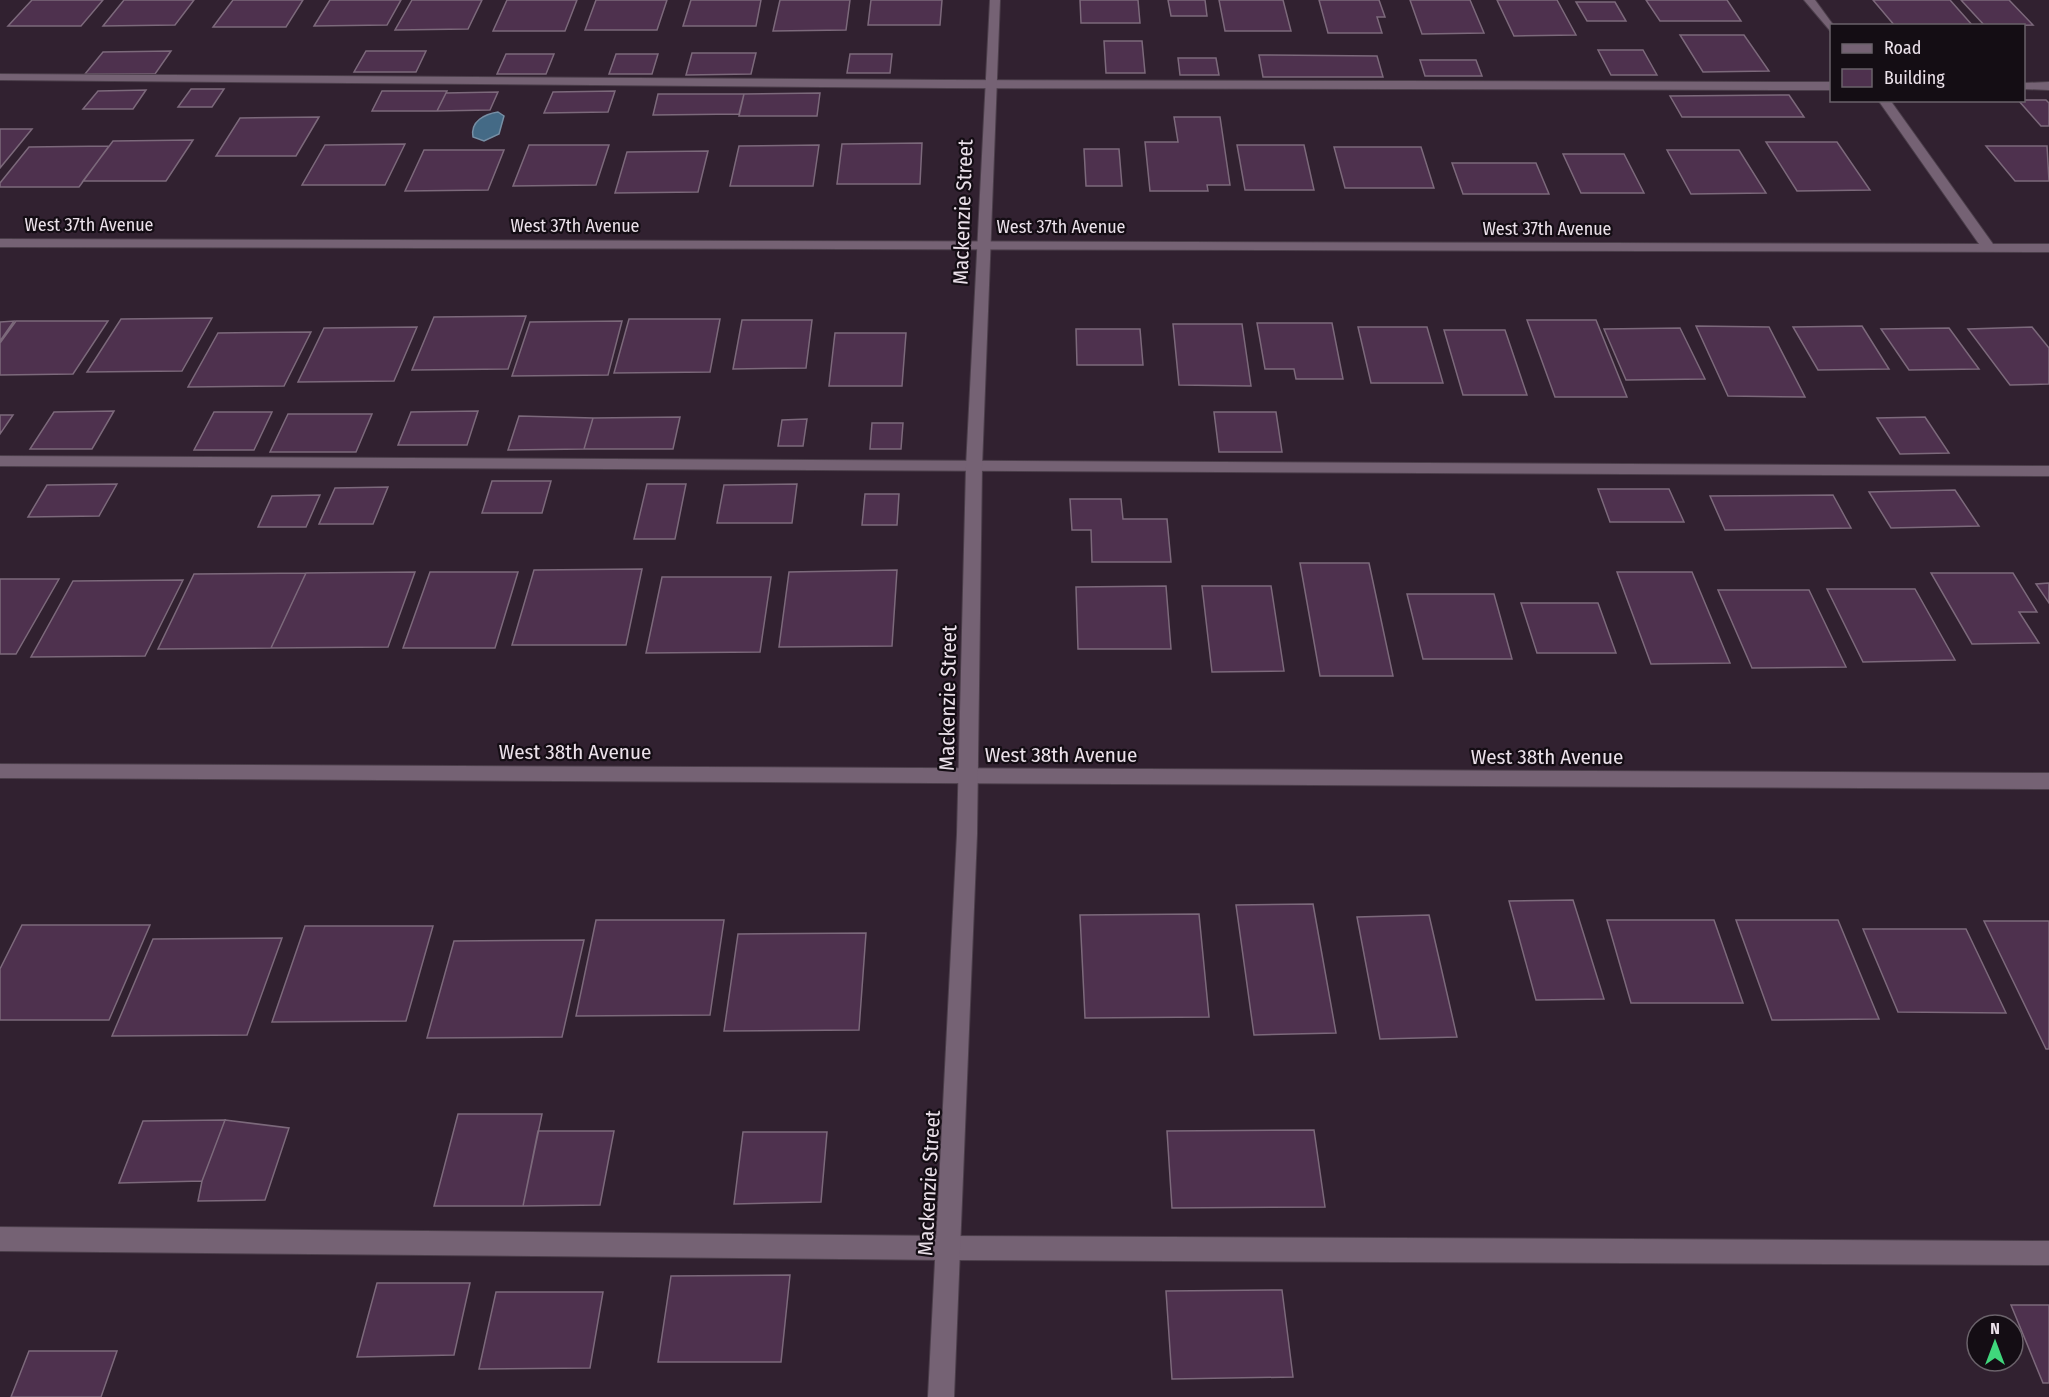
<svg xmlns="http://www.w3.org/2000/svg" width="2049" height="1397" font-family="'Fira Sans Condensed',sans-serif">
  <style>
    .water { fill: #446a86; stroke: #768ea4; stroke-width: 1.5 }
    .building { fill: #4e314e; stroke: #7c697b; stroke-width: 1.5 }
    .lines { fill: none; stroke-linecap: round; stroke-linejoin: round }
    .service-casing { stroke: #4b3e4a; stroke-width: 2 }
    .minor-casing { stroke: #4b3e4a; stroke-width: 2 }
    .tertiary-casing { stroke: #4b3e4a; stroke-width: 2 }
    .service { fill: #756274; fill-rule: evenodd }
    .minor { fill: #756274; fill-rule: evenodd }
    .tertiary { fill: #756274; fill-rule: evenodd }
    .labels { text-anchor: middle; stroke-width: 4.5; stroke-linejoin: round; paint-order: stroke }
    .far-street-label { font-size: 18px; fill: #ebe1ea; stroke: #140d14 }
    .street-label { font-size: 21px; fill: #ebe1ea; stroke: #140d14 }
  </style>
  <rect width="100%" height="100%" fill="#312130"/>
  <path class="water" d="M498,112L504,116L499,134L484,141L473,137C470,121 485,114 498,112Z"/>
  <path class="building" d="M32,0H103L81,26H8Z
    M124,0H194L175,25L103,26Z
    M233,0H303L286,27H213Z
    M330,0H401L387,25L314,26Z
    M412,0H482L468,29L395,30Z
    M507,0H577L565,31H493Z
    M596,0H667L657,30H585Z
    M691,0H761L756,26H683Z
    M780,0H850L846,30L773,31Z
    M871,0H942L940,25H868Z
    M1080,0H1138L1140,23H1081Z
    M1168,0H1205L1207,16H1171Z
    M1219,0H1283L1291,31H1225Z
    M1319,0H1379L1385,17H1377L1382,33H1328Z
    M1410,0H1470L1484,33L1422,34Z
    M1497,0H1557L1576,35L1514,36Z
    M1646,0H1727L1741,21H1660Z
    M1873,0H1950L1973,26H1895Z
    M1961,0H2009L2033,25L1985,26Z
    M1576,2H1615L1626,21H1587Z
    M1680,35H1744L1769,71L1703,72Z
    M1104,41H1142L1145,73H1106Z
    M1598,50H1643L1657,75H1611Z
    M171,51L155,74H85L103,52Z
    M366,51H426L416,72H354Z
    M692,53H756L751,74L686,75Z
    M506,54H554L546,74H497Z
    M616,54H658L652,74H609Z
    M850,54H892L890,73H847Z
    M1259,55L1377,56L1383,77H1263Z
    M1178,58H1216L1219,75H1180Z
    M1420,60H1476L1482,76H1425Z
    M191,89H224L212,107H178Z
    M146,90L133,109H83L98,91Z
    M382,91H447L437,111H372Z
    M615,91L608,112L544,113L553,92Z
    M498,92L490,110L437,111L446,93Z
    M820,93L817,116H739L744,94Z
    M658,94H744L739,114L653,115Z
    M1789,95L1804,117H1682L1670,96Z
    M2018,100H2046L2049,103V126H2041Z
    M319,117L296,156H216L240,118Z
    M1174,117H1220L1230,185H1207L1208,191H1150L1145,142H1178Z
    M0,129H32L0,168Z
    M193,140L166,181H83L113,141Z
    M1766,142H1837L1870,190L1797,191Z
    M922,143L920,184H837L842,144Z
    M405,144L385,185H302L325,145Z
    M529,145H609L596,185L513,186Z
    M819,145L813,186H730L739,146Z
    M1237,145H1304L1314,190H1245Z
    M109,146L79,187H0V183L29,147Z
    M1986,146H2047L2049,181H2015Z
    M1334,147H1421L1434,188H1345Z
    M1084,149H1119L1122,186H1086Z
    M424,150H504L488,190L405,191Z
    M1667,150H1739L1766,193L1691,194Z
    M708,151L698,192L615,193L627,152Z
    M1563,154H1624L1644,193H1581Z
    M1452,163H1536L1549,194H1463Z
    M526,316L508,369L412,370L434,317Z
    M212,318L182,371L87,372L121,319Z
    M629,319H720L710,372L614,373Z
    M742,320H812L806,368L733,369Z
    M1527,320H1596L1627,397H1555Z
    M14,321L0,341V322Z
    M16,321H108L73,374L0,375V343Z
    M622,321L608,375L512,376L530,322Z
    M1257,323H1332L1343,379H1296L1294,369H1265Z
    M1173,324H1242L1251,386L1179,385Z
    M1696,326L1769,327L1805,397L1728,396Z
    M1862,326L1889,369L1818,370L1793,327Z
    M417,327L394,381L298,382L324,328Z
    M1358,327H1427L1443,383H1371Z
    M2032,327L2049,348V384L2010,385L1968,329Z
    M1680,328L1705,379L1626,380L1604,329Z
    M1949,328L1979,369L1909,370L1881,329Z
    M1076,329H1140L1143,365H1077Z
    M1444,330H1505L1527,395H1463Z
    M311,332L284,386L188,387L218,333Z
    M835,333H906L902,386H829Z
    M114,411L92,449H30L54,412Z
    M478,411L467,445H398L411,412Z
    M214,412H272L254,450H194Z
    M1214,412H1276L1282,452H1219Z
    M288,414H372L356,452H270Z
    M0,415H13L0,434Z
    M519,416L593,418L584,449L508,450Z
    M680,417L673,449H584L593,418Z
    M1925,417L1949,453L1900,454L1877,418Z
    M807,419L803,446H778L782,420Z
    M872,423H903L901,449H870Z
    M492,481H551L542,513H482Z
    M117,484L99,516L28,517L47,485Z
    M647,484H686L675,539H634Z
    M797,484L792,523H717L724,485Z
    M388,487L373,524H319L335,488Z
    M1598,489H1669L1684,522H1610Z
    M1955,490L1979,526L1891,528L1869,492Z
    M865,494H899L897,525H862Z
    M320,495L306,527H258L272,496Z
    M1833,495L1851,528L1725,530L1710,496Z
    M1070,499H1121L1123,519H1167L1171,562H1092L1091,530H1072Z
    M1300,563H1369L1393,676H1320Z
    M642,569L626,645H512L534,570Z
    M897,570L892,646L779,647L789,572Z
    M415,572L388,647L271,648L306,573Z
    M430,572H518L495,648H403Z
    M1617,572H1692L1730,663L1651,664Z
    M306,573L271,648L158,649L194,574Z
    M1931,573H2013L2037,612H2019L2039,643L1972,644Z
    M662,577H771L760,652L646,653Z
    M0,579H59L16,654H0Z
    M183,580L145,656L31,657L73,581Z
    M2049,583V603L2036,584Z
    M1166,586L1171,649H1078L1076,587Z
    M1202,586H1271L1284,671L1212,672Z
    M1827,589H1915L1955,660L1863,662Z
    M1718,590H1809L1846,667L1752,668Z
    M1407,594H1494L1512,659H1423Z
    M1521,603H1598L1616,653H1537Z
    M1573,900L1604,999L1536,1000L1509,901Z
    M1313,904L1336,1033L1254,1035L1236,905Z
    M1199,914L1209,1017L1085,1018L1080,915Z
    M1429,915L1457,1037L1380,1039L1357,917Z
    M596,920H724L710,1015L576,1016Z
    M1607,920H1714L1743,1003H1631Z
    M1736,920H1838L1879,1019L1772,1020Z
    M1984,921H2049V1049H2046Z
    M22,925H150L109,1020H0V969Z
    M305,926H433L406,1021L272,1022Z
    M1863,929H1966L2006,1013L1898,1012Z
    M866,933L859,1030L724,1031L738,934Z
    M282,938L247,1035L112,1036L153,939Z
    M584,940L562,1037L427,1038L454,941Z
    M458,1114H542L523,1206H434Z
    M225,1120L202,1181L119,1183L143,1121Z
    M225,1120L289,1128L265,1200L198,1201L202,1181Z
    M1314,1130L1325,1207L1172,1208L1167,1131Z
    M538,1131H614L600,1205L523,1206Z
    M743,1132H827L821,1202L734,1204Z
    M790,1275L781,1362H658L671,1276Z
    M377,1283H470L454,1355L357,1357Z
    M1282,1290L1293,1377L1172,1379L1166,1291Z
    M496,1292H603L590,1368L479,1369Z
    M2011,1305H2049V1383H2043Z
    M29,1351H117L101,1397H11Z"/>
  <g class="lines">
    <defs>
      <path id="service" d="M0,74L946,80L1832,82V90L946,88L0,80Z
        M2049,82V90L2024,89V83Z
        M0,456L2049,466V476L0,466Z
        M0,1227L949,1236L2049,1241V1265L949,1260L0,1251Z"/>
      <path id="minor" d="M1804,0H1815L1834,26H1832V33Z
        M1878,100H1890L1993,244H2049V252L0,247V239L1979,244Z
        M0,764L2049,773V789L0,778Z"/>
      <path id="tertiary" d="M990,0H1000L982,467L977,834L954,1397H928L957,834L966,467Z"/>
    </defs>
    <use href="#service" class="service-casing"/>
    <use href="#minor" class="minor-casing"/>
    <use href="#tertiary" class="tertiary-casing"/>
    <use href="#service" class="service"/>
    <use href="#minor" class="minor"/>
    <use href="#tertiary" class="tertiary"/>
  </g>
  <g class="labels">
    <g class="far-street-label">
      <text x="89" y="231">West 37th Avenue</text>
      <text x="575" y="232">West 37th Avenue</text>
      <text x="1061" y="233">West 37th Avenue</text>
      <text x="1547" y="235">West 37th Avenue</text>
    </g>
    <g class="street-label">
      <text transform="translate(963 212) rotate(-88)" y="7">Mackenzie Street</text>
      <text transform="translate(948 698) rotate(-89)" y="7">Mackenzie Street</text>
      <text x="575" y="759">West 38th Avenue</text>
      <text x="1061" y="762">West 38th Avenue</text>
      <text x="1547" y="764">West 38th Avenue</text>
      <text transform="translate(929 1183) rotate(-87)" y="7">Mackenzie Street</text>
    </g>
  </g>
  <rect x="1830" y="24" width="195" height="78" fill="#140d14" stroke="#6a626a" stroke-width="1.5"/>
  <rect x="1842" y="44" width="30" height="9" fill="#756274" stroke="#6a626a" stroke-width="1.5"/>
  <text x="1884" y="54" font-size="18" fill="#ebe1ea">Road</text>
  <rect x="1842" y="69" width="30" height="18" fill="#4e314e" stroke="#6a626a" stroke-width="1.5"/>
  <text x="1884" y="84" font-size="18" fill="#ebe1ea">Building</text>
  <g transform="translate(1995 1343)"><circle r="28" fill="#140d14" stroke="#6a626a" stroke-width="1.5"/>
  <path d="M0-4.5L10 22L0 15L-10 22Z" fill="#40d77c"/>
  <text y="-9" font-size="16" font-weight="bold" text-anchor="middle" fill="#ebe1ea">N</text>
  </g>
</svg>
